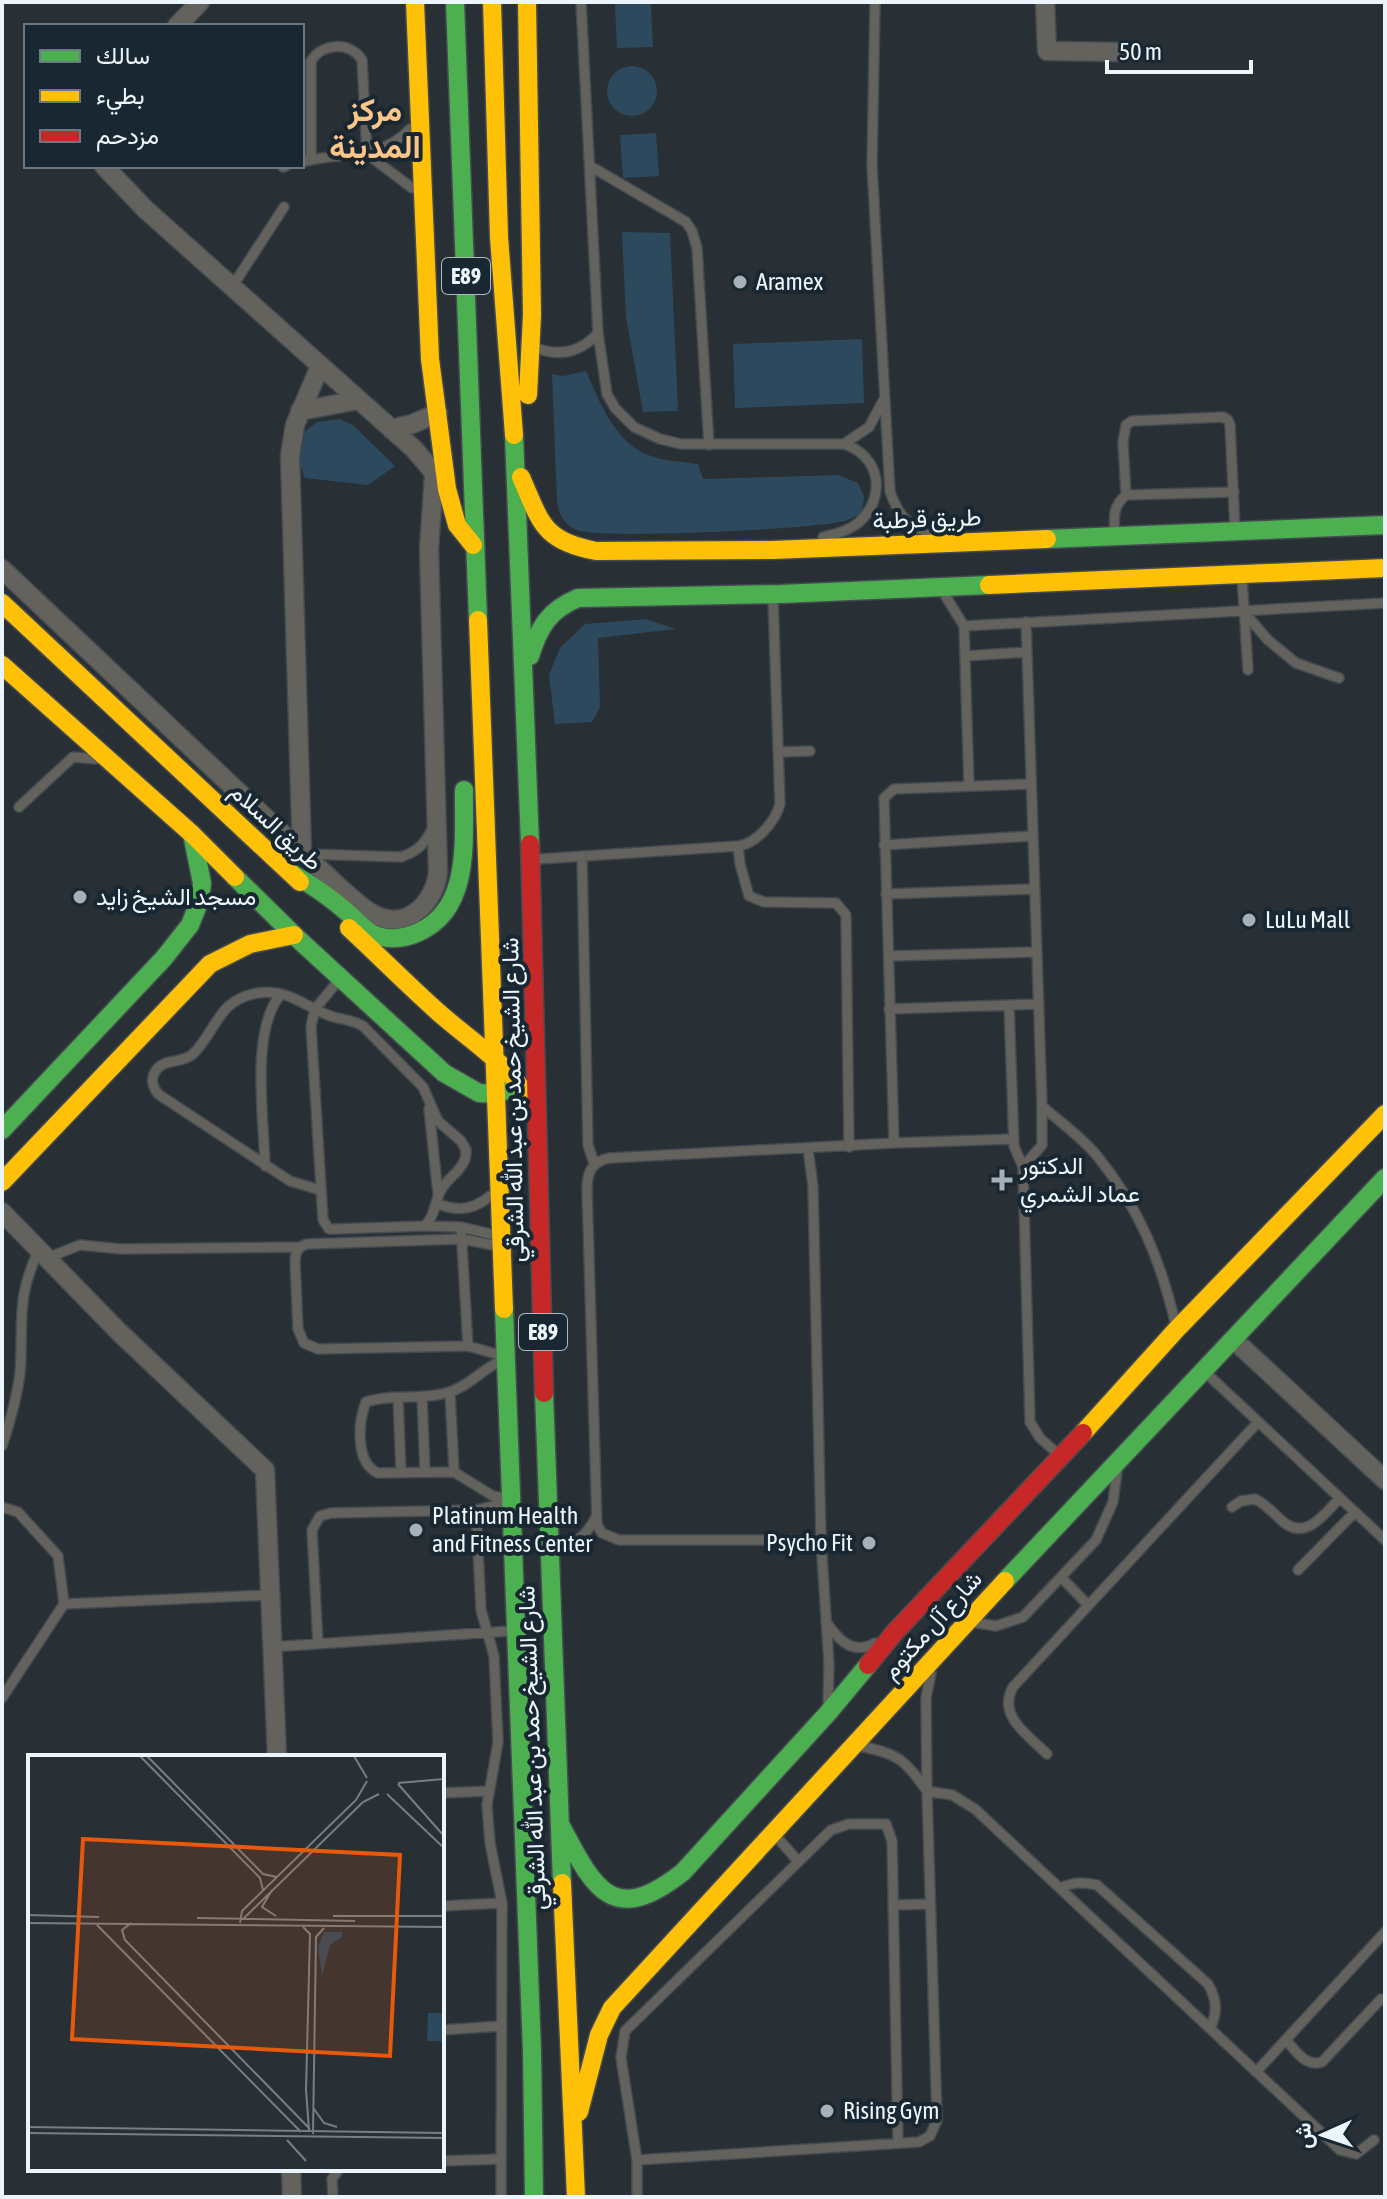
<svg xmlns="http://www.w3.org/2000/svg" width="1387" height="2199" font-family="'Asap Condensed',Vazirmatn,sans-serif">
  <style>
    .green { fill: #2d495d }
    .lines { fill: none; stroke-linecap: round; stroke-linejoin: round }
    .lane-casing { stroke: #444b50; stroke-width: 12 }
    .street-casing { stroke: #444b50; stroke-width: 21 }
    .fast-casing { stroke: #444b50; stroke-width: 21 }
    .slow-casing { stroke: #444b50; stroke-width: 21 }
    .jam-casing { stroke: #444b50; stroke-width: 21 }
    .lane { stroke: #64625d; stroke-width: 9 }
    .street { stroke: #64625d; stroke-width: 18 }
    .fast { stroke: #4caf50; stroke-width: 18 }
    .slow { stroke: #ffc107; stroke-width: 18 }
    .jam { stroke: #c62828; stroke-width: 18 }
    .poi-dot { fill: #a7b0b6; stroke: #182731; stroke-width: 3 }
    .labels { text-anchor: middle; stroke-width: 8; stroke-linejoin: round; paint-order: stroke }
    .shield { fill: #182731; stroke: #acb7bf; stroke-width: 2 }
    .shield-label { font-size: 22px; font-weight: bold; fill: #ecf5fc }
    .poi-label { font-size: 24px; fill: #ecf5fc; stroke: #182731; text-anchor: start }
    .street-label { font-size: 24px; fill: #ecf5fc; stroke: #182731 }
    .district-label { font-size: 32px; font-weight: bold; fill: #fcc688; stroke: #182731 }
    .inset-road { fill: none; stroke: #767f85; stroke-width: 2 }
    .view { fill: #e8590c; fill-opacity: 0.15; stroke: #e8590c; stroke-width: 4 }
    .inset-edge { fill: none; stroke: #ecf5fc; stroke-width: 4 }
  </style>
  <rect width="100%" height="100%" fill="#283035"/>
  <path class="green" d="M651,3L653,47L617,48L615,4Z
    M607 91a25 25 0 1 1 50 0a25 25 0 1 1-50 0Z
    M656,133L659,176L623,178L620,135Z
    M622,232L670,233L678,411L643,412L626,317Z
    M862,339L864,403L735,408L733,344Z
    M586,371C599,401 615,442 648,455C664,461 682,462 698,464L703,479L838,475L858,483L864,496L862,513C857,515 851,519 845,521C815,529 600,540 577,530C564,525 559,514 557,502L552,374L563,376Z
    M340,419L354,426L395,466L368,485L305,478L299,462L305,431L317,422Z
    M646,619L676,629L598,638L600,707L592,722L555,724L549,675L560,648L585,624Z"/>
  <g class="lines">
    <defs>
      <path id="lane" d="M581,2L598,333L607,394L615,408L634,427L660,439L681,444H844C881,456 887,498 858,523C848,531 835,534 823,537
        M875,2L872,165L890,492C899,516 907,526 932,534
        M367,154L412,188
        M311,159V61C322,43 350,41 362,60L367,154
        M302,162C341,151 380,161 410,129
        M590,166L686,222L692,231L697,248L709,445
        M283,167L286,166
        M232,287L284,207
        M536,348C560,357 581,352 598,333
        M844,444L869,427L883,401
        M1126,495L1123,442L1126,425L1132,421L1223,417L1228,420L1230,425L1235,529
        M1115,535C1114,518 1112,507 1126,495L1234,492
        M1242,577L1248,670
        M943,592L964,626L969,786
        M1243,611L1268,640L1296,663L1339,678
        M964,626L1385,603
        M966,656L1027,652
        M779,752L810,751
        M19,807L73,757L96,759
        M884,845L1032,836
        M738,846L740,864L749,896L764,902L836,903L846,915L849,1147
        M308,854L401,857C419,851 425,843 434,826
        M582,856L588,1145L594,1163
        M539,859L738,846C756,844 775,822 780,804L773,598
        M886,894L1033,889
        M889,956L1036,952
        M1009,1005L1014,1146L1023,1167L1030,1422L1040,1438L1058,1454
        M889,1009L1039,1004
        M1042,1106C1060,1122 1083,1138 1098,1157C1140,1209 1161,1262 1176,1326
        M429,1109L438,1194
        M894,1143L884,798L894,789L1030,784
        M808,1148L813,1187L821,1540L829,1664L828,1706
        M265,1166C264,1118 250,1030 281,994
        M1023,1167L1042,1145V1106L1026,622
        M320,1190L290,1181L158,1094C153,1087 150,1080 155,1072C162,1058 182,1064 193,1054C217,1030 218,999 258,993C286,988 304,1006 328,1015C340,1020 351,1019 363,1026L423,1087L438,1121L461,1141L466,1150C467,1170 448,1175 440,1192C434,1204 435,1217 424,1226L335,1229H329L323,1220L311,1026L315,1009L338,981
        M437,1203C456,1212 474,1210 490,1196
        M424,1226L461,1227L495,1235
        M461,1227L468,1346
        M493,1245L462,1239L307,1244C298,1247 296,1251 295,1260L298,1329L304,1343L318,1349L468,1346L500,1355
        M47,1258L80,1245L121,1249L300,1247
        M499,1362C481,1370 468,1387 449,1392C422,1401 392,1393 366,1402C358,1422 355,1463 378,1473L454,1472L493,1496L505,1498
        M1206,1373L1385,1540
        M450,1392L454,1472
        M398,1398L401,1472
        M422,1398L425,1471
        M2,1446C10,1422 17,1398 20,1373C24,1322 15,1299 39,1250
        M2,1507L18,1512L58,1556L64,1604
        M1232,1507L1241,1501L1255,1499C1268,1505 1275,1516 1286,1524C1308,1539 1326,1512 1340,1498
        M476,1510L481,1610L494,1656L498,1742L487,1805L490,1843L502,1903L501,2197
        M821,1540H619L602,1533L597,1525L587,1189C587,1172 592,1161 610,1158L894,1143L1014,1139
        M556,1548C575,1545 587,1535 596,1517
        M1298,1570L1355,1512
        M1061,1577L1088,1605
        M826,1622C838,1639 852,1656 875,1643
        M971,1622L996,1626L1023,1617L1096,1540L1113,1502L1117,1471
        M318,1644L312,1530L320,1516L331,1513L476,1510L505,1503
        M271,1647L511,1631
        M2,1698L64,1604L270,1595
        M860,1746C899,1754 904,1759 927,1791
        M1047,1754C1028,1735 997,1716 1013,1687L1258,1422
        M927,1791L952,1795L975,1809L1340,2150L1356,2154L1374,2140
        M442,1793L489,1791
        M774,1834L798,1861
        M1060,1888C1073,1882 1083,1882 1097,1885L1208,1984C1217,1999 1218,2013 1210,2028
        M893,1905L930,1904
        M442,1906L502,1903
        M442,2030L501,2026
        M1286,2040C1296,2051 1305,2067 1322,2062L1381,1999
        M1256,2072L1385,1932
        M637,2160L919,2142L930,2136L937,2120L927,1791L926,1698L931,1673
        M442,2161L501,2159
        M333,2197L332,2179L339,2169
        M637,2197V2160L621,2058L625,2031L831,1830L849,1824H886L892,1841L898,2143"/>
      <path id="street" d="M1045,2L1047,51L1122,52
        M177,26L200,2
        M104,166L145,209L414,449L441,481
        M300,411L358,400
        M391,429L412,424L438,413
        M2,569L340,888C351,897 362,909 375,915C407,931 434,903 438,873L429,549L434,475
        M302,854L290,456L295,425L320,366
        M2,1212L119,1332L265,1470L277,1757
        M1233,1339L1385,1480
        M291,2169L292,2197"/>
      <path id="fast" d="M455,2L478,620
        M514,435L530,844
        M1047,539L1385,525
        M530,656C539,627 549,610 578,598L781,594L989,585
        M288,871C309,883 330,897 348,913C356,920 362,928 371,933C386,941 404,939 419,932C472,908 463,839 464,790
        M235,877L297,938L444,1073L479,1093L496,1094L512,1088
        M2,1130L164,958L190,925L200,900L202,883L192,834
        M504,1309L532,2052L534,2197
        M544,1393L562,1883
        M1005,1581L1385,1178
        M561,1826C594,1888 612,1928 683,1872L828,1713L868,1665"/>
      <path id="slow" d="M415,2L430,359L447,489L457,525L473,545
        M492,2L499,237L514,435
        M527,2L532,315L528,395
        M521,477C541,523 543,541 596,551L772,550L1047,539
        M989,585L1385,568
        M2,603L300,882
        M478,620L504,1309
        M2,665L192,834L235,877
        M349,928C379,956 408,985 438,1012C474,1044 515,1067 536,1112
        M2,1182L210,964L250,944L294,935
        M1083,1433L1176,1330L1385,1114
        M562,1883L576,2197
        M579,2112L599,2035L612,2008L1005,1581"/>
      <path id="jam" d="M530,844L544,1393
        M868,1665L894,1633L1083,1433"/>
    </defs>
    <use href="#lane" class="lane-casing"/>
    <use href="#street" class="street-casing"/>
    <use href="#fast" class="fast-casing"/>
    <use href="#slow" class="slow-casing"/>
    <use href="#jam" class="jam-casing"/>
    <use href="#lane" class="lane"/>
    <use href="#street" class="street"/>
    <use href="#fast" class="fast"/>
    <use href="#slow" class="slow"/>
    <use href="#jam" class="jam"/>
  </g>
  <g class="poi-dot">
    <circle cx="740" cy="282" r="8"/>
    <circle cx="80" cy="897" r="8"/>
    <circle cx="1249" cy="920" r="8"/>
    <path d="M998 1168h8v8h8v8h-8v8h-8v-8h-8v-8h8z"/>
    <circle cx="416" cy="1530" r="8"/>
    <circle cx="869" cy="1543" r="8"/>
    <circle cx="827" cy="2111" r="8"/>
  </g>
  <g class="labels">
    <g class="shield">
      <rect x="442" y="258" width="48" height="36" rx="6"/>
      <rect x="519" y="1314" width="48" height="36" rx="6"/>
    </g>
    <g class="shield-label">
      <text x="466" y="284">E89</text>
      <text x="543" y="1340">E89</text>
    </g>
    <g class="poi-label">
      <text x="756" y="290">Aramex</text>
      <text x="96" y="905">مسجد الشيخ زايد</text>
      <text x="1265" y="928">LuLu Mall</text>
      <text x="1020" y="1174">الدكتور<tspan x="1020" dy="28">عماد الشمري</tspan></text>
      <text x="432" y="1524">Platinum Health<tspan x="432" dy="28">and Fitness Center</tspan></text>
      <text x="853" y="1551" text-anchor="end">Psycho Fit</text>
      <text x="843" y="2119">Rising Gym</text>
    </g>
    <g class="street-label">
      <text transform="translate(927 519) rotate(-2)" y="8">طريق قرطبة</text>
      <text transform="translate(276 827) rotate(43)" y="8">طريق السلام</text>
      <text transform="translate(513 1100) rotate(-91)" y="8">شارع الشيخ حمد بن عبد الله الشرقي</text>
      <text transform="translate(932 1625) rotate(-48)" y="8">شارع آل مكتوم</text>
      <text transform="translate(532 1748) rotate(-92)" y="8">شارع الشيخ حمد بن عبد الله الشرقي</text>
    </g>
    <g class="district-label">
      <text x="375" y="121">مركز<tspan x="375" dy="37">المدينة</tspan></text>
    </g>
  </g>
  <g transform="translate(28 1755)">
    <rect width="416" height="416" fill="#283035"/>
    <path d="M296,177H314V182L302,190L294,221L290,192ZM400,258H416V286H399Z" fill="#2d495d"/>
    <path class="inset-road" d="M112,1L232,123L235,135M119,1L235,119L249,122M326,1L339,23M370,28L416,24M370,29L416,81M359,39L416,93M244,135L234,152L248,161M0,160L71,162M305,161H416M169,163L327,166M215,164L335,47L351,39M0,168L416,172M103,168L94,175L97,185L282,374M212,168L214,156L328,45L339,26M69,170L273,377M275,172L282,179L278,335M278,335L281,375M286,354L296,368L309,372M0,372L416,378M0,378L416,383M285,379L288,182L296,173M259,385L278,406"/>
    <path class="view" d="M55,84L372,100L362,301L44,284Z"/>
    <rect width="416" height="416" class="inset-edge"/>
  </g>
  <rect width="1387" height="2199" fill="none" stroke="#ecf5fc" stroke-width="8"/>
  <rect x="24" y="24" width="280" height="144" fill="#182731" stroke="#6d7982" stroke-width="2"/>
  <rect x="40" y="50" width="40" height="12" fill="#4caf50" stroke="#6d7982" stroke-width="2"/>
  <text x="96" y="64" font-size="24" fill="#ecf5fc">سالك</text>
  <rect x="40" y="90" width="40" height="12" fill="#ffc107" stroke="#6d7982" stroke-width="2"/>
  <text x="96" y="104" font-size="24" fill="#ecf5fc">بطيء</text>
  <rect x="40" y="130" width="40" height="12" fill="#c62828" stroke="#6d7982" stroke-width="2"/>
  <text x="96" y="144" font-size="24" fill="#ecf5fc">مزدحم</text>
  <g transform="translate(1323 2135) rotate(267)" stroke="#182731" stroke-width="6" paint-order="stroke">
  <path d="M0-6L14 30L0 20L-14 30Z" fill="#ecf5fc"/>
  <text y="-12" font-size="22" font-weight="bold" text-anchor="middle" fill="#ecf5fc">ش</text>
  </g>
  <path d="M1107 60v12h144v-12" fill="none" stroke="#ecf5fc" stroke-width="4"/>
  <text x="1119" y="60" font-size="24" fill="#ecf5fc" stroke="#182731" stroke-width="6" paint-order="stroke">50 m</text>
</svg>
